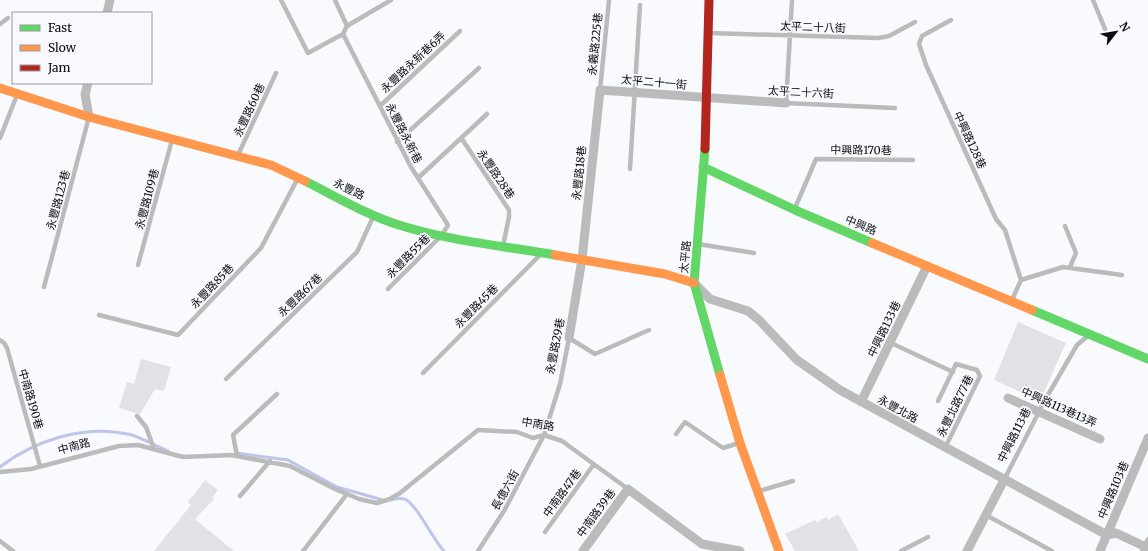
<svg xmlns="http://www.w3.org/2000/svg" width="1148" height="551" font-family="Merriweather,'Noto Sans TC',serif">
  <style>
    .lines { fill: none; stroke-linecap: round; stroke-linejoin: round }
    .stream { stroke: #bec4ec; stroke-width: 3 }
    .building { fill: #e1e2e5 }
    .lane { stroke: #bbb; stroke-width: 4.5 }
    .street { stroke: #bbb; stroke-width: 9 }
    .fast { stroke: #63d668; stroke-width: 9 }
    .slow { stroke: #ff974d; stroke-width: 9 }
    .jam { stroke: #b3261e; stroke-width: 9 }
    .labels { text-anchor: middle; stroke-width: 3.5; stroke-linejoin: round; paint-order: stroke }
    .street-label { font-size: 11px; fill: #0c0c0e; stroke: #f7f9ff }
  </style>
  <rect width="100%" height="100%" fill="#f9fafd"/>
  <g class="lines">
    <path class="stream" d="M236,453L288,460L337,487L383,500
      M0,467C35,440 83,425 128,434C141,437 155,446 168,451
      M391,500C395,499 400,498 404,499C415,501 433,540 444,551"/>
  </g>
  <path class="building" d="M1018,322L1066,343L1040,401L994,380Z
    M141,359L171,367L164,391L155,389L140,414L119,408L127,382L134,384Z
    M205,480L218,490L212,498L214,499L195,519L234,551H154L191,505L188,502Z
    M838,514L859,551H795L785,534L815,520L817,523L826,517L828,520Z"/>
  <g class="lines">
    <path class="lane" d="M281,0L308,53L343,34L347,26L335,0
      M792,0L786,103L895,108
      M1093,0L1105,29
      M951,20L922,36L919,44L926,65L996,219L1005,230L1021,280
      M0,24L8,18
      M347,26L391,0
      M709,33L878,38L889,36L915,22
      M343,34L411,167L448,225L442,235L388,289
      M600,90L609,0
      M380,106L460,31
      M0,138L17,95
      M462,139L509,210V217L503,246
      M397,142L479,68
      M238,155L276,73
      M630,169L640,5
      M418,178L487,114
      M795,208L816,159L913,160
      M1065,226L1076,253L1070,267
      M698,244L754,253
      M138,265L172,140
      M44,287L89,117
      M1012,300L1021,280L1063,267L1122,275
      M99,315L178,335L261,248L298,178
      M0,340L4,343L7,348L40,466
      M891,343L953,372
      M423,373L540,255
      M226,379L357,252L374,215
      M938,401L956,364L977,370L980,376L945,448
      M137,416L146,427L154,449
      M676,434L685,422L723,448L739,443
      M237,456L233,435L277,394
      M0,472L31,469L119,446L138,445L183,457L231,455L290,466L335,489L359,499L377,503L390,499L400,493L478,430L517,432L533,438L544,435L562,441L628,489
      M1004,480L1045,400L1077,345L1089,335
      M759,491L793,481
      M240,496L270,461
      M986,515L1052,551
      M545,532L594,464
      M0,541L13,551
      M303,551L347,494
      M478,551L504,511L544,435L560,384L569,338L595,354L649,330
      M901,551L928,537
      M1142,551L1148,539"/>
    <path class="street" d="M107,13L110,0
      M88,83L85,94L89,117
      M694,283L710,299L748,311L759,320L797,360L840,390L1107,535L1116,533L1148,548
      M569,338L582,259L600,90L786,103
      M1008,398L1100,439
      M861,402L927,266
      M583,551L628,489L702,544L740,551
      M967,551L1004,480
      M1100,551L1148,438"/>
    <path class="fast" d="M705,149L694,283L720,375
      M703,167L795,210L872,243
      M305,181C335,196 367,215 399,225C449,241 504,246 555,255
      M1032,310L1148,359"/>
    <path class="slow" d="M0,88L89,117L271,165L305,181
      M872,243L1032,310
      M555,255L665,274L694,283
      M720,375L740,443L779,551"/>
    <path class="jam" d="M705,149L709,0"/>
  </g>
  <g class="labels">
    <g class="street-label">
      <text transform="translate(813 27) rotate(2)" y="4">太平二十八街</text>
      <text transform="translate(595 44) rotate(-84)" y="4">永義路225巷</text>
      <text transform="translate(413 62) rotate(-43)" y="4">永豐路永新巷6弄</text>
      <text transform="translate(654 82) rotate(5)" y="4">太平二十一街</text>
      <text transform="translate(801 92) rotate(3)" y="4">太平二十六街</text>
      <text transform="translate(249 110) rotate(-65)" y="4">永豐路60巷</text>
      <text transform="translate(404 133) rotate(63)" y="4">永豐路永新巷</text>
      <text transform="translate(970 140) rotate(65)" y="4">中興路128巷</text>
      <text transform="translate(861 150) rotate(1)" y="4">中興路170巷</text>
      <text transform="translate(579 173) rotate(-84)" y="4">永豐路18巷</text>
      <text transform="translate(496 174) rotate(56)" y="4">永豐路28巷</text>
      <text transform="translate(349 189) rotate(26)" y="4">永豐路</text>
      <text transform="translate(147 199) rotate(-75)" y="4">永豐路109巷</text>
      <text transform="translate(58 200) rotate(-75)" y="4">永豐路123巷</text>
      <text transform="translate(861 225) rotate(23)" y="4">中興路</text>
      <text transform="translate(408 256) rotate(-45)" y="4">永豐路55巷</text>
      <text transform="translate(685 257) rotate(-85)" y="4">太平路</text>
      <text transform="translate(212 286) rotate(-46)" y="4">永豐路85巷</text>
      <text transform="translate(300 295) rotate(-44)" y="4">永豐路67巷</text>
      <text transform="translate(476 306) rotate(-45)" y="4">永豐路45巷</text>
      <text transform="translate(884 329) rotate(-64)" y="4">中興路133巷</text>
      <text transform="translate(555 346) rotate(-79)" y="4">永豐路29巷</text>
      <text transform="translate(31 399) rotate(74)" y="4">中南路190巷</text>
      <text transform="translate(955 406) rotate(-64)" y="4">永豐北路77巷</text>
      <text transform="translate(1059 407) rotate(24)" y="4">中興路113巷13弄</text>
      <text transform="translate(898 409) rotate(29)" y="4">永豐北路</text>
      <text transform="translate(538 424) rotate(9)" y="4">中南路</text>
      <text transform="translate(1014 435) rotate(-63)" y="4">中興路113巷</text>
      <text transform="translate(74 446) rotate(-15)" y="4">中南路</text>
      <text transform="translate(505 490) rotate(-61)" y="4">長億六街</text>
      <text transform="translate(1113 490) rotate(-67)" y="4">中興路103巷</text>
      <text transform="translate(562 493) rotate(-54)" y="4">中南路47巷</text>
      <text transform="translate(596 513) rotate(-54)" y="4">中南路39巷</text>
    </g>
  </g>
  <rect x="12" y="12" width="140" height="72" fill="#f7f9ff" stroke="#999a9f"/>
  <rect x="20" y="25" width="20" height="6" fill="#63d668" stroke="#999a9f"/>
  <text x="48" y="32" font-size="12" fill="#0c0c0e">Fast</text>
  <rect x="20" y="45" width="20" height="6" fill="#ff974d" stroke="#999a9f"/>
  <text x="48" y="52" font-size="12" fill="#0c0c0e">Slow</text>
  <rect x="20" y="65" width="20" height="6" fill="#b3261e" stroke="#999a9f"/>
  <text x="48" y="72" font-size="12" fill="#0c0c0e">Jam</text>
  <g transform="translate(1116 32) rotate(59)" stroke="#f7f9ff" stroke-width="3" paint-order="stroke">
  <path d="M0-3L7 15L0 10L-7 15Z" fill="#0c0c0e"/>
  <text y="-6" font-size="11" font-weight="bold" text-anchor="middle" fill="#0c0c0e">N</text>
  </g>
</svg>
